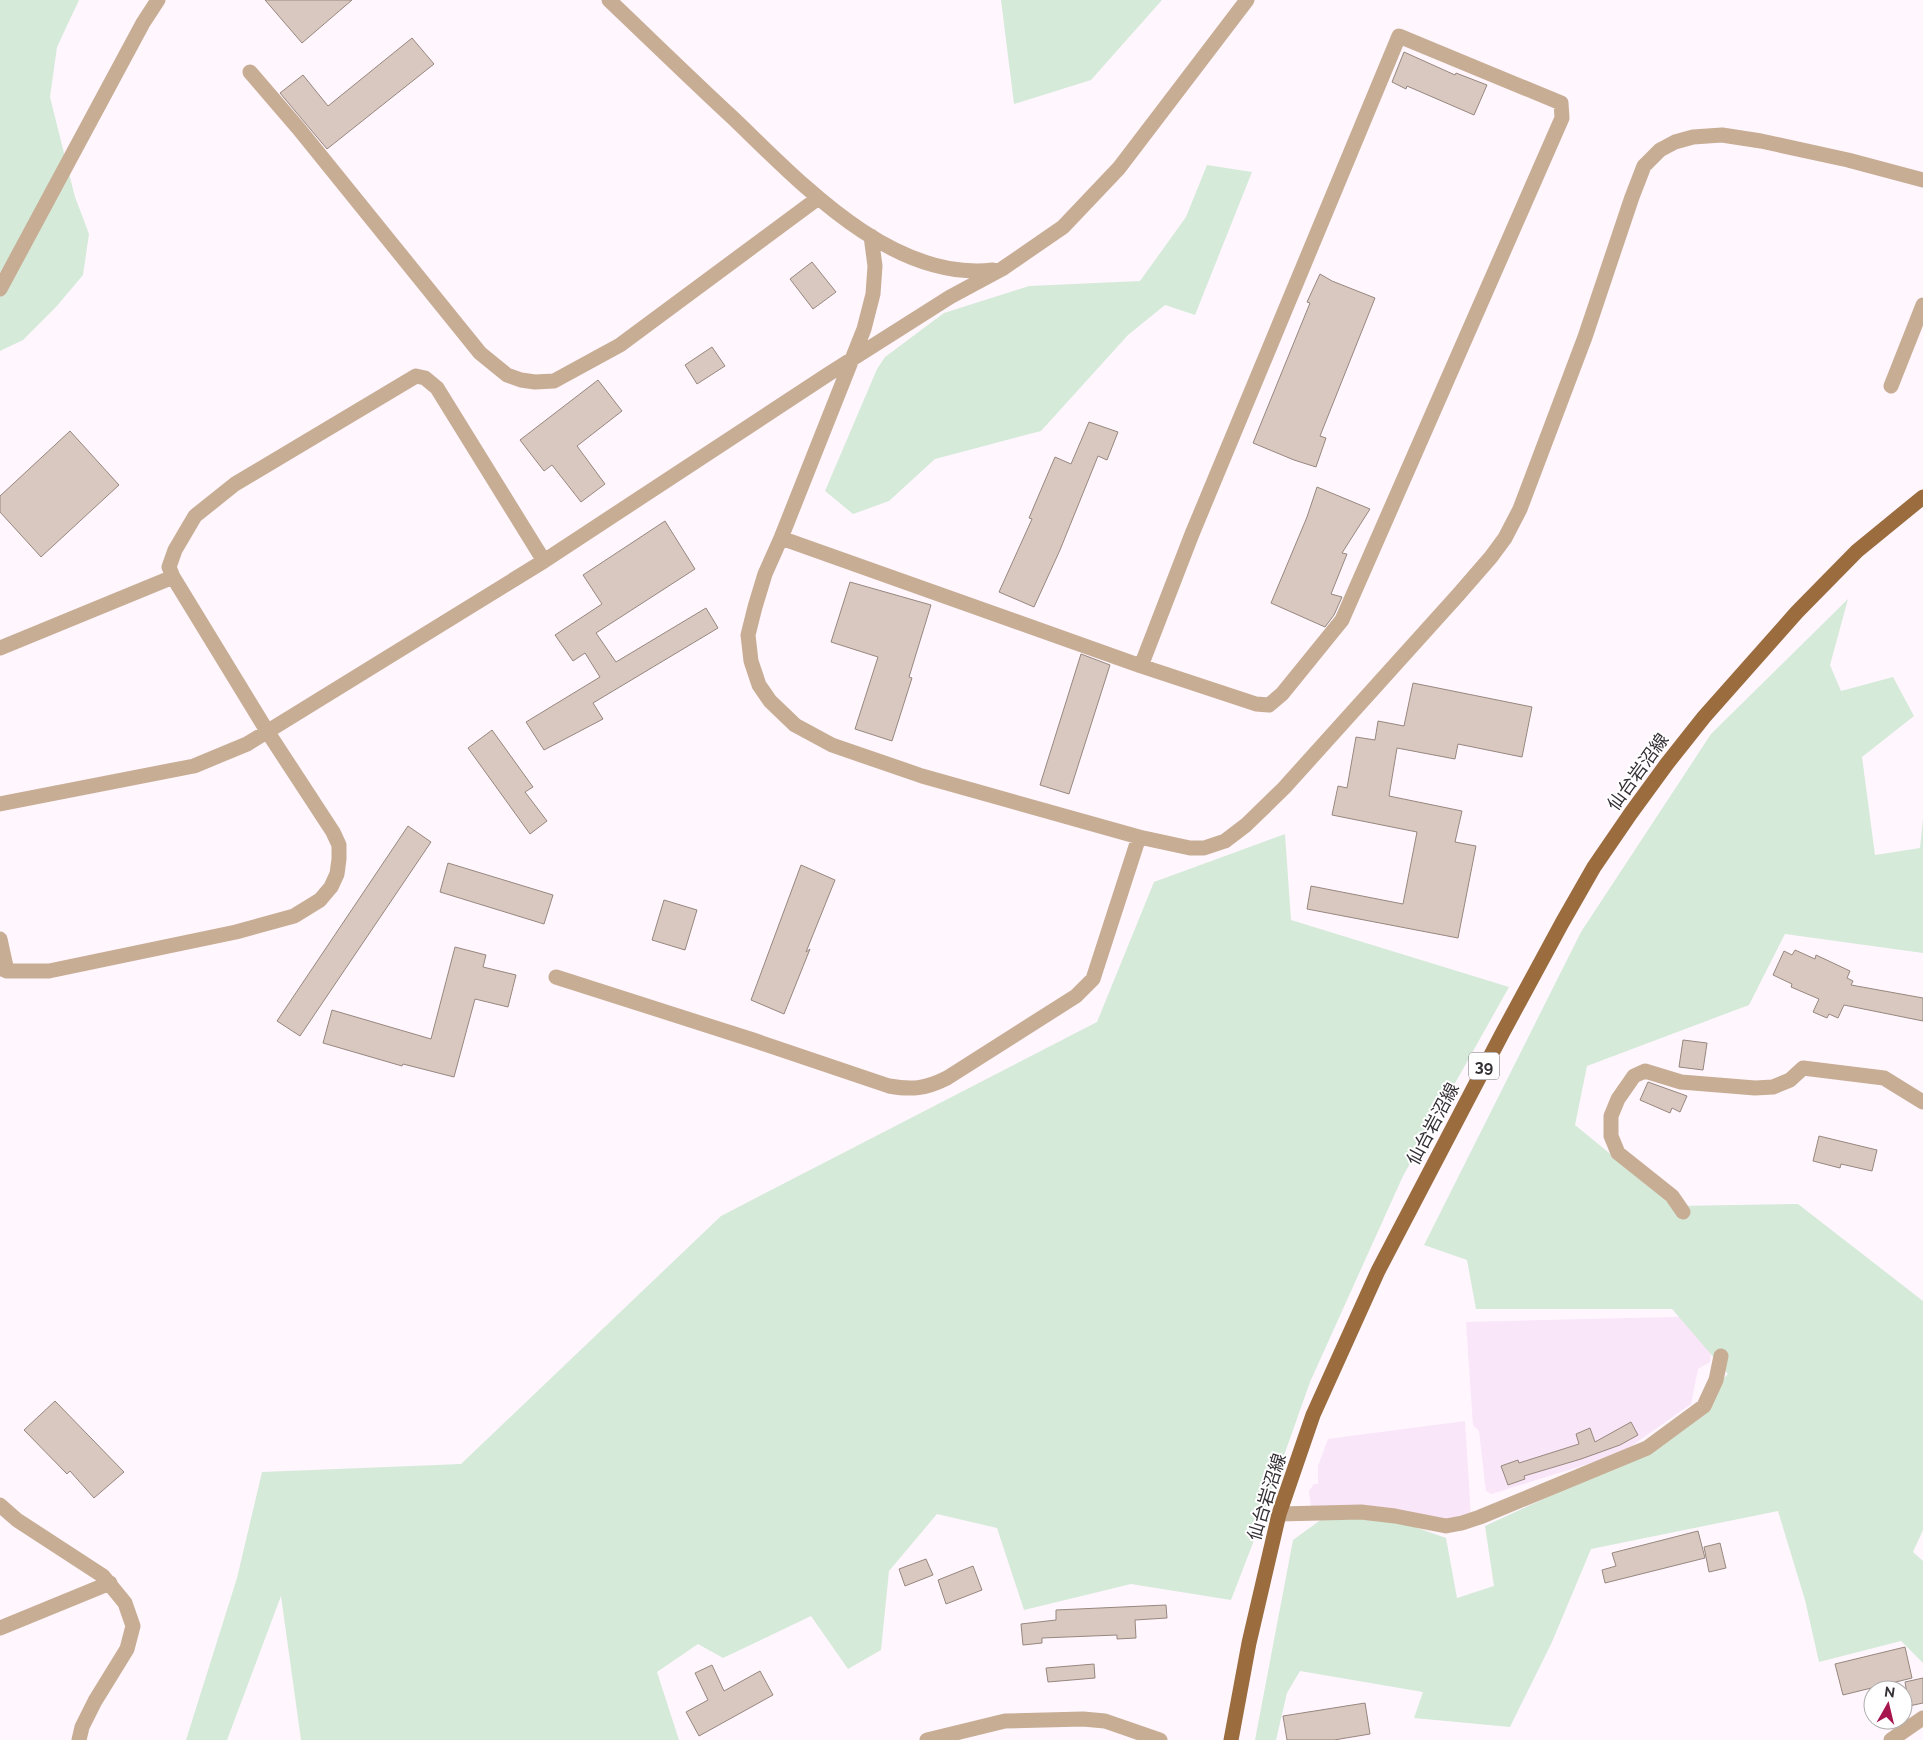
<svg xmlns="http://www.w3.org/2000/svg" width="1923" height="1740" font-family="Raleway,'Noto Sans JP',sans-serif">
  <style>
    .built { fill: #f9e6f9 }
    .green { fill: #d5ead9 }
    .building { fill: #d9c8bf; stroke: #97877f }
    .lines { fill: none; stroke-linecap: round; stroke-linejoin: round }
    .minor { stroke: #c8ad95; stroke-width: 15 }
    .major { stroke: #9b6c3e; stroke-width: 15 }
    .labels { text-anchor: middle; stroke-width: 4; stroke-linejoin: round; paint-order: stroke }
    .shield { fill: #fff; stroke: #726e72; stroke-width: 1 }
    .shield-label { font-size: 16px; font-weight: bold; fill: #353035 }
    .street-label { font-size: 18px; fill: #353035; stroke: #fff }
  </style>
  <rect width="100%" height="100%" fill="#fff6fe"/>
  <path class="built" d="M1714,1316L1710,1362L1698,1369L1691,1404L1620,1454L1491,1494L1486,1491L1479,1431L1473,1425L1466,1322Z
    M1465,1421L1471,1517L1445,1520L1311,1507L1309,1491L1314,1484H1318V1466L1328,1439Z"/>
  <path class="green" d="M0,0H79L57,47L50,97L75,197L89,234L83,275L56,307L23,340L0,351Z
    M1001,0H1162L1091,80L1014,104Z
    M1207,165L1252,172L1195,315L1165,305L1128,335L1041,431L935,459L889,501L853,514L825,491L877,369L885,357L944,313L1029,286L1140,281L1186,217Z
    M1848,599L1830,665L1841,691L1893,677L1914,716L1862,757L1875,855L1920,848L1923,819V953L1785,934L1749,1005L1587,1066L1575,1125L1674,1206L1798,1204L1923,1301V1530L1913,1552L1923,1561V1663L1901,1641L1819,1662L1805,1600L1778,1511L1591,1549L1552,1642L1510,1727L1414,1718L1423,1692L1300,1671L1287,1693L1276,1740H1255L1293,1540L1326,1516L1392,1519L1446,1538L1457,1598L1494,1586L1485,1526L1650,1450L1728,1374L1672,1309H1476L1467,1260L1424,1245L1581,932L1711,734Z
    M1285,834L1291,920L1509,987L1403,1176L1310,1382L1253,1543L1231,1600L1131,1584L1024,1610L997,1528L937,1514L889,1571L881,1650L848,1669L811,1616L723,1658L698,1644L657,1672L679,1740H301L281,1596L227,1740H186L237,1578L262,1472L461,1464L721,1216L1097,1022L1154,882Z"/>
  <path class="building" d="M265,0H352L302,43Z
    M412,38L434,64L327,149L280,93L303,75L328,106Z
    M1404,52L1455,75L1456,73L1487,85L1474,115L1407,86L1406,89L1392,82Z
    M812,262L836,292L813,309L790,279Z
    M1320,274L1332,281L1375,298L1320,436L1326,438L1316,467L1294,460L1253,443L1310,303L1307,302Z
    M712,347L725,366L697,384L685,365Z
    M598,380L622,411L577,446L605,484L581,502L552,465L544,471L520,440Z
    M1089,422L1118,432L1107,460L1098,456L1060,550L1034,607L999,592L1032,519L1029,518L1055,457L1071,464Z
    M70,431L119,485L41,557L0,512V496Z
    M1317,487L1370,509L1342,553L1347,554L1331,594L1342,597L1334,615L1325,627L1271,603L1307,517Z
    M665,521L695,569L596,633L616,662L706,608L718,628L593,703L603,719L544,750L526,722L600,677L585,653L573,661L555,635L602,604L583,575Z
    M850,582L931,605L909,677L912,678L892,741L855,729L878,657L831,642Z
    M1081,654L1110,665L1069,794L1040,785Z
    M1413,683L1532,707L1522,757L1458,744L1455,759L1397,748L1389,796L1462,811L1455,842L1476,846L1458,938L1307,909L1311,886L1403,904L1417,832L1332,815L1338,786L1347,788L1356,737L1375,740L1378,721L1404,726Z
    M492,730L533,787L525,792L547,821L530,834L468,748Z
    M408,826L431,842L300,1036L277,1021Z
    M448,863L553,895L544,924L440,892Z
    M801,865L835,880L806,952L810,949L784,1014L751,1000Z
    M664,900L697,910L685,950L652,940Z
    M455,947L486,955L483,967L516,975L508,1007L475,999L454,1077L403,1064L402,1066L323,1043L332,1010L431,1039Z
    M1795,950L1815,959L1816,955L1850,971L1847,978L1853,981L1851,985L1923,998V1021L1844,1005L1838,1018L1829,1014L1827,1018L1813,1012L1819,999L1791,987L1792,984L1773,975L1784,951L1792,955Z
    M1683,1040L1707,1043L1703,1070L1679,1067Z
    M1648,1082L1687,1096L1680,1112L1672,1108L1670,1113L1640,1100Z
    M1819,1136L1877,1150L1872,1171L1841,1164L1840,1168L1813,1161Z
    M55,1401L124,1472L94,1498L70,1471L67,1474L24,1430Z
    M1631,1422L1638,1435L1620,1445L1581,1459L1524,1476L1525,1479L1508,1485L1501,1466L1518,1460L1519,1463L1579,1444L1576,1434L1590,1428L1595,1442Z
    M1698,1531L1705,1558L1605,1583L1602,1570L1616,1566L1612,1553Z
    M1720,1543L1726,1568L1709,1572L1704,1547Z
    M926,1559L933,1575L905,1586L899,1569Z
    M973,1566L982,1590L946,1604L938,1580Z
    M1166,1605L1167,1618L1135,1620L1136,1638L1117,1639V1635L1042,1638V1643L1023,1645L1021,1624L1056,1620V1610Z
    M1905,1647L1912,1678L1843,1695L1835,1664Z
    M1094,1664L1095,1678L1048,1682L1046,1668Z
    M712,1665L724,1691L760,1671L773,1695L699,1736L686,1712L708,1700L695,1673Z
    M1923,1678V1703L1909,1706L1905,1682Z
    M1365,1703L1370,1734L1334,1740H1287L1283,1716Z"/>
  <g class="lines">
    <path class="minor" d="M609,0C650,39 691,79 733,118C800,182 891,282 993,270
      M1399,36L1561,103L1562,118L1342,620L1282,694L1269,705L1256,704L1141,666L1192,534Z
      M250,72L299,129L480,353L507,375L521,380L535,382L554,381L620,345L817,199
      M871,236L875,266L873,294L864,329L781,538L765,574L755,607L748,635L751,661L759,685L770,701L795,725L832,745L922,776L1139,837L1190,848H1204L1225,841L1246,825L1284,788L1458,595L1491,557L1505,538L1520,509L1585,337L1632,197L1644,166L1660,150L1675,142L1693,137L1722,135L1761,141L1848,160L1923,180
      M0,289L143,23L158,0
      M1891,386L1923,305
      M781,538L1141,666
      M0,648L173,577
      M0,804L194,766L247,744L544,561L827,375L950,297L1002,269L1063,227L1119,168L1247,0
      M0,939L7,971
      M0,968L7,971H49L236,932L294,916L320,900L331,887L337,874L339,859V845L333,832L267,731L173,577L169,567L175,550L195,516L235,484L416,376L425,378L437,388L544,561
      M556,977L753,1040L889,1086C912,1090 925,1089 947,1078L1076,996L1093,979L1139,837
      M1683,1212L1672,1196L1618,1153L1611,1136V1116L1618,1099L1634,1076L1645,1071L1681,1082L1755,1088L1773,1087L1790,1080L1803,1068L1884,1078L1923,1102
      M0,1505L17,1520L103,1576L125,1603L133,1626L127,1649L95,1701L82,1727L79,1740
      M1279,1514L1361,1512L1395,1516L1446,1526L1462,1523L1480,1517L1647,1448L1704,1406L1716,1380L1721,1356
      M0,1628L110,1583
      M927,1740L1005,1721L1083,1719L1105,1721L1160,1740
      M1891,1740L1923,1718"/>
    <path class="major" d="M1231,1740L1249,1643L1279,1514L1313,1415L1378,1271L1503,1032L1562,923L1594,867L1631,813L1666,765L1704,717L1797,612L1857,551L1923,497"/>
  </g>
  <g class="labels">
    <rect class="shield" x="1469" y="1052.5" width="30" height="27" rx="4"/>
    <g class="shield-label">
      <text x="1484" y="1072">39</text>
    </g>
    <g class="street-label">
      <text transform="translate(1638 772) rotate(-54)" y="6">仙台岩沼線</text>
      <text transform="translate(1433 1124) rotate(-62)" y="6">仙台岩沼線</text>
      <text transform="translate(1267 1497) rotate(-73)" y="6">仙台岩沼線</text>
    </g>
  </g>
  <g transform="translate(1888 1705) rotate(8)"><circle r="24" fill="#ffffff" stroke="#aeacae"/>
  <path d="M0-4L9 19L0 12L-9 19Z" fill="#a81650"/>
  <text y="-8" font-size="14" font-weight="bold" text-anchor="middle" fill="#353035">N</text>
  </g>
</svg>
